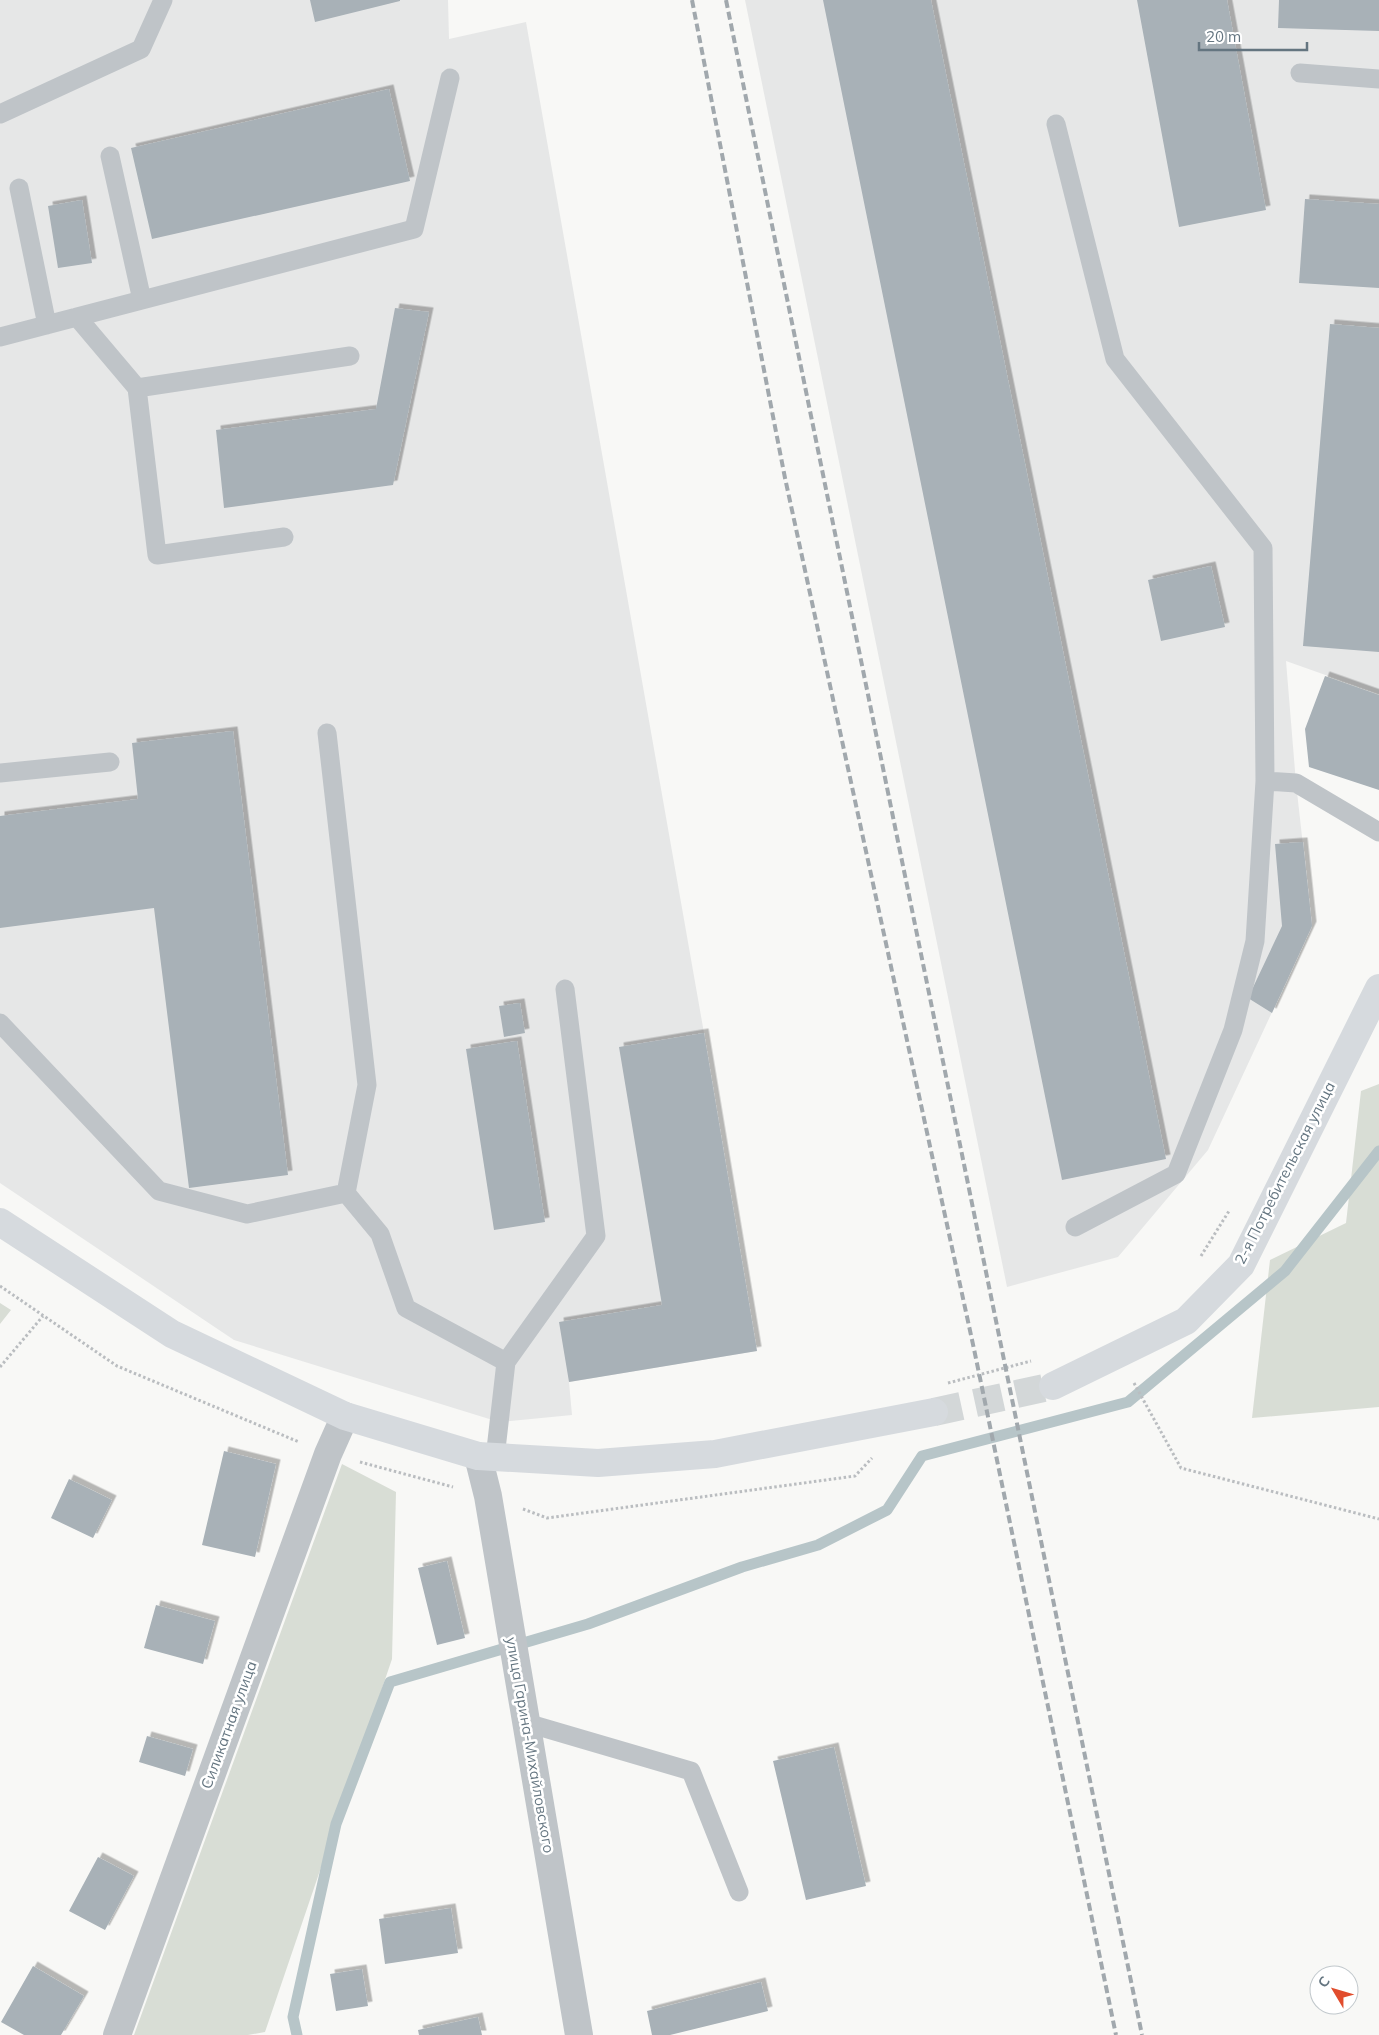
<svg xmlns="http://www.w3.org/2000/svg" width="1379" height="2035" font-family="Mulish,sans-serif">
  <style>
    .built { fill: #e6e7e7 }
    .green { fill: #d8ddd5 }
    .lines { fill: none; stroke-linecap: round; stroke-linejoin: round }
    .stream { stroke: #b7c5c8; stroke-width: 11 }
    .building { fill: #a8b1b7; filter: url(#shadow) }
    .secondary-tunnel { stroke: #d3d7d8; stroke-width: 28; stroke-dasharray: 28 14; stroke-linecap: butt }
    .path { stroke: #babdc0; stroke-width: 3; stroke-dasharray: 2.5 2.5; stroke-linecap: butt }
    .lane { stroke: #bfc4c8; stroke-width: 19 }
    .street { stroke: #bfc4c8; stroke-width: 28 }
    .secondary { stroke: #d6dade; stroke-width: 28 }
    .rail { stroke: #a1a8ad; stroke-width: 4; stroke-dasharray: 8 4; stroke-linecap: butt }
    .labels { text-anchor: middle; stroke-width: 5; stroke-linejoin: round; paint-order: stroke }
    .street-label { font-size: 15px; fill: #647580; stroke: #fff }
  </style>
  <defs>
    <filter id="shadow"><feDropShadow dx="4.5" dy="-4.5" stdDeviation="0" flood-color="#0004"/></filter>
  </defs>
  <rect width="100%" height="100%" fill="#f8f8f6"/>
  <path class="built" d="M0,0H448L449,39L526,22L704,1033L757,1351L569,1382L572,1415L499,1422L234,1340L0,1183Z
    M745,0H1379V694L1286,661L1296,783L1312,926L1208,1150L1118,1257L1007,1287Z"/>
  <path class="green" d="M1379,1084V1407L1252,1418L1270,1260L1346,1223L1361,1091Z
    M0,1303L11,1310L0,1324Z
    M342,1464L396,1492L392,1659L265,2032L248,2035H134Z"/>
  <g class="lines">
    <path class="stream" d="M297,2035L293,2017L336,1824L390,1682L588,1624L742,1567L818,1545L887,1510L922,1456L1128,1402L1285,1271L1379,1151"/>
  </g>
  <path class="building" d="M310,0H400V1L315,22Z
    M823,0H931L1166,1159L1062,1180Z
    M1137,0H1227L1266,210L1179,227Z
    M1279,0H1379V31L1278,28Z
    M389,89L410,181L152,239L131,148Z
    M1305,199L1379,204V288L1299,283Z
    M82,200L92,263L58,268L48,206Z
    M395,308L429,312L393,485L224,508L216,430L376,409Z
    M1330,324L1379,328V652L1303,646Z
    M1211,566L1225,627L1161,641L1148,580Z
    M1325,676L1379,695V790L1309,767L1305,729Z
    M233,731L288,1175L189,1188L154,908L0,928V816L138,799L132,743Z
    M1303,842L1312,926L1272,1013L1248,998L1282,926L1275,844Z
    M520,1003L525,1033L504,1037L499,1006Z
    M704,1033L757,1351L569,1382L559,1322L662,1305L619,1047Z
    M517,1041L545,1222L494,1230L466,1049Z
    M224,1451L276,1464L255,1557L202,1545Z
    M69,1479L112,1500L93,1538L51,1518Z
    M447,1561L465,1638L437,1645L418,1568Z
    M156,1605L215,1621L203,1664L144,1648Z
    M147,1736L193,1749L185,1776L139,1762Z
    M834,1747L866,1886L806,1900L773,1761Z
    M98,1857L134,1876L105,1930L69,1911Z
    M451,1908L458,1953L385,1964L379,1919Z
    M33,1966L84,1996L61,2035H24L1,2022Z
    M362,1969L368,2006L336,2011L330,1974Z
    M761,1982L768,2011L670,2035H652L647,2011Z
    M478,2017L482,2035H419L418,2030Z"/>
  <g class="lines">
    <path class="secondary-tunnel" d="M934,1412L1053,1386"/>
    <path class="path" d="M1201,1256L1229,1211
      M0,1286L117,1366L299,1442
      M0,1367L43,1316
      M948,1383L1031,1361
      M1134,1383L1181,1468L1379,1519
      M360,1462L453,1487
      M523,1509L547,1518L855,1476L872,1458"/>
    <path class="lane" d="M1300,73L1379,79
      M0,114L141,49L163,0
      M1056,124L1115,359L1263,548L1265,781L1255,941L1233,1030L1176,1174L1075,1227
      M110,156L142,300
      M19,188L47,325
      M77,317L137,388L157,555L284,537
      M0,337L414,229L450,78
      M137,388L350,356
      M327,733L367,1085L346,1193
      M0,773L110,762
      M1265,781L1296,783L1379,832
      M0,1023L159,1191L247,1214L346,1193L380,1234L406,1308L506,1362L596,1236L565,989
      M495,1458L506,1362
      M527,1723L691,1771L739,1892"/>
    <path class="street" d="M478,1456L488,1496L579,2035
      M117,2035L328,1454L345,1416"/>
    <path class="secondary" d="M0,1222L172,1334L345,1416L478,1456L598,1463L715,1454L934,1412
      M1053,1386L1186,1321L1241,1265L1379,988"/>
    <path class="rail" d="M692,0L785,478L974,1349L1116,2035
      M726,0L1142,2035"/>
  </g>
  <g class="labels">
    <g class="street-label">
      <text transform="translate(1285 1173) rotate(-63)" y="5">2-я Потребительская улица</text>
      <text transform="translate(229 1725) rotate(-70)" y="5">Силикатная улица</text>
      <text transform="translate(530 1745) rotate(80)" y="5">улица Гарина-Михайловского</text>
    </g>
  </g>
  <g transform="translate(1334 1990) rotate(308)"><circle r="24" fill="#ffffff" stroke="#c1c8cc"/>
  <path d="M0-4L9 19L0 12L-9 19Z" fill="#e14d2d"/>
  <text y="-8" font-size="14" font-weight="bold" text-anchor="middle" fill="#647580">С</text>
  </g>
  <path d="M1199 42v8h108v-8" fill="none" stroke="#647580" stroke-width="2.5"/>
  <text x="1206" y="42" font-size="15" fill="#647580" stroke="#ffffff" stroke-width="4" paint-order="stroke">20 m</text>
</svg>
